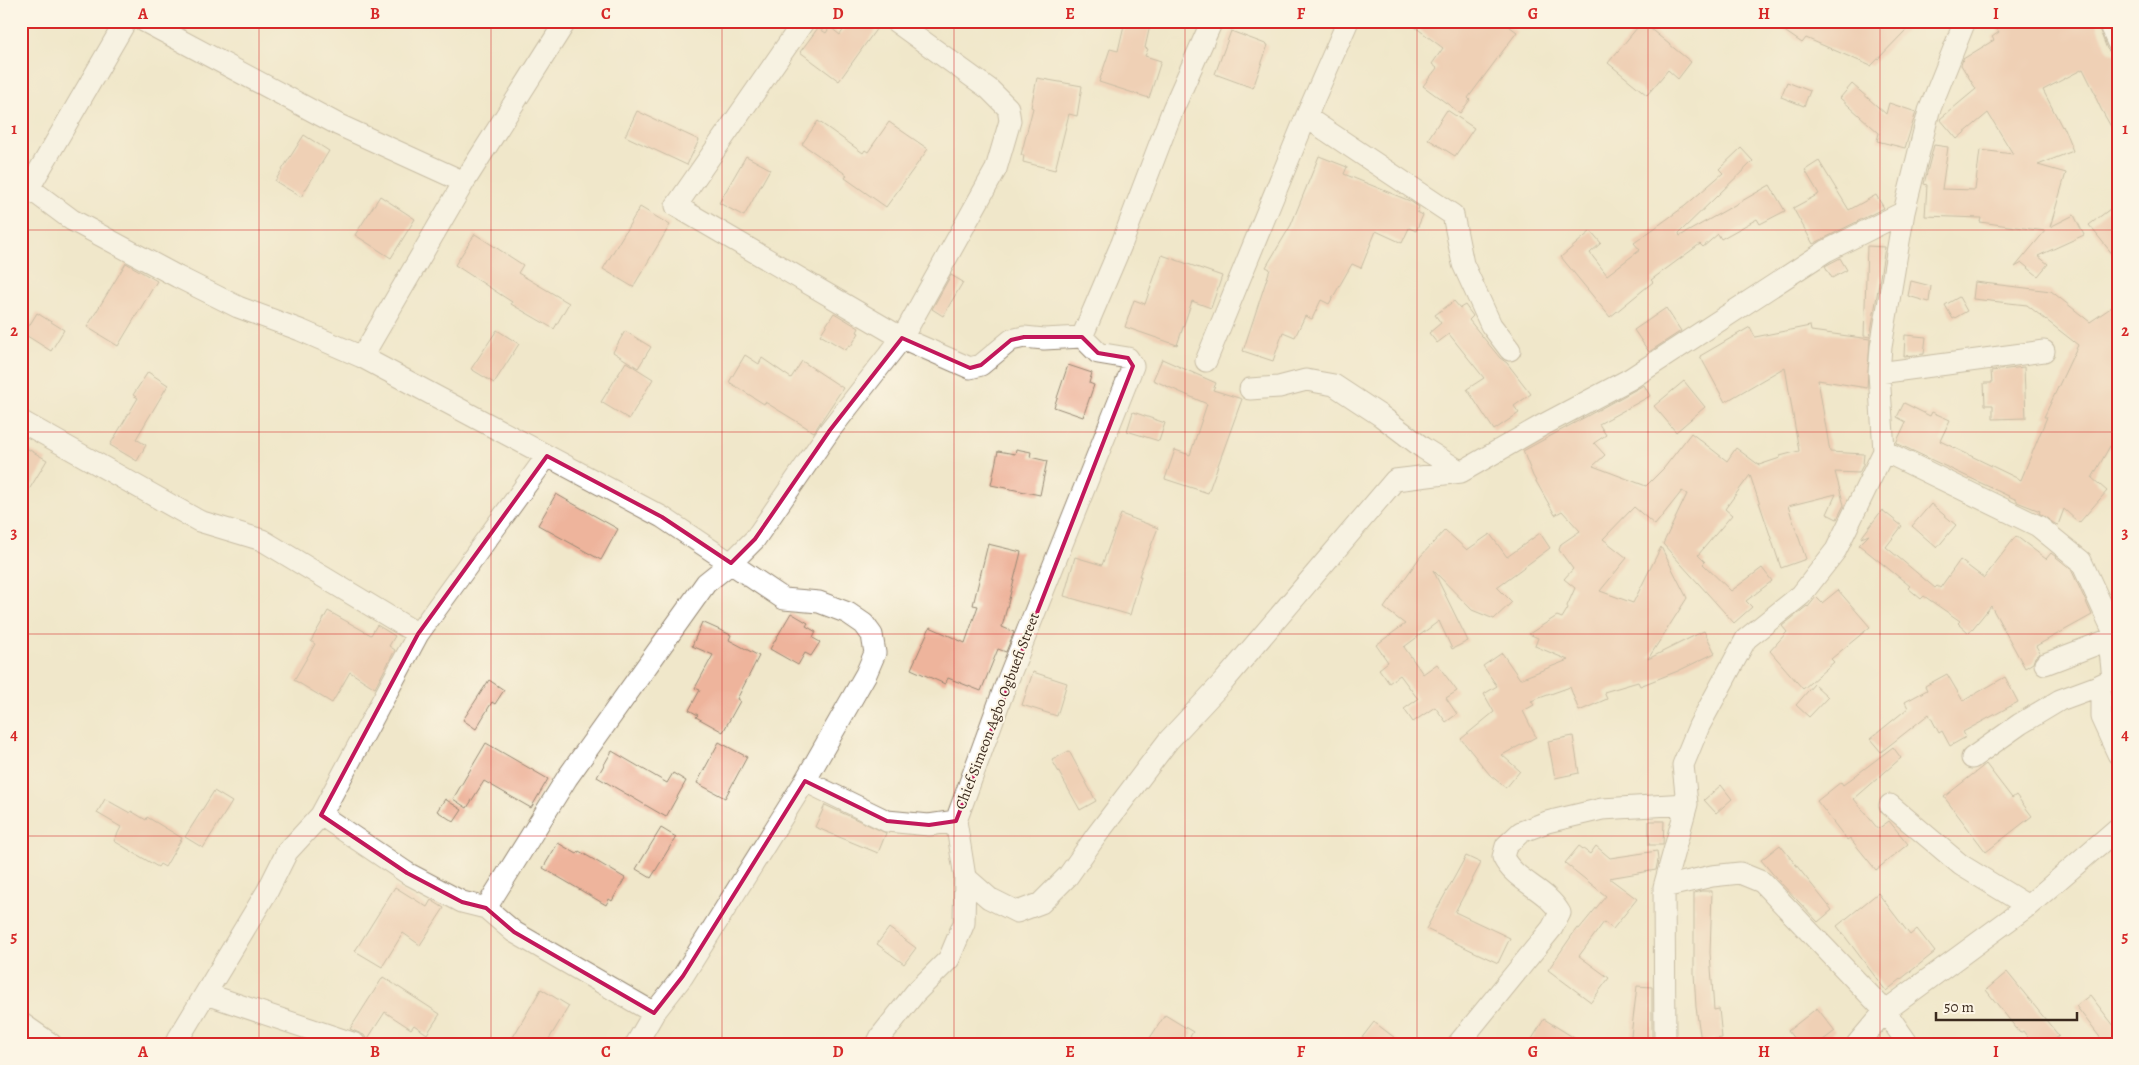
<svg xmlns="http://www.w3.org/2000/svg" width="2139" height="1065" font-family="Alegreya,serif">
  <style>
    .building { fill: #eeb49c }
    .lines { fill: none; stroke-linecap: round; stroke-linejoin: round }
    .minor-casing { stroke: #968874; stroke-width: 23 }
    .minor { stroke: #fff; stroke-width: 21 }
    .marked { fill: none; stroke: #c2185b; stroke-width: 4; stroke-linejoin: round }
    .grid { fill: none; stroke: #d62828; stroke-width: 1; stroke-opacity: 0.55 }
    .labels { text-anchor: middle; stroke-width: 4; stroke-linejoin: round; paint-order: stroke }
    .street-label { font-size: 15px; fill: #3b2a1e; stroke: #fcf5e5 }
    .neatline { fill: none; stroke: #d62828; stroke-width: 2 }
    .grid-label { font-size: 16px; text-anchor: middle; font-weight: bold; fill: #d62828 }
  </style>
  <rect width="100%" height="100%" fill="#fcf5e5"/>
  <filter id="ink" filterUnits="userSpaceOnUse"><feTurbulence type="fractalNoise" baseFrequency=".02" numOctaves="2"/><feDisplacementMap in="SourceGraphic" scale="10" xChannelSelector="R" yChannelSelector="G"/><feConvolveMatrix kernelMatrix="1 2 1 2 8 2 1 2 1" color-interpolation-filters="sRGB"/></filter>
  <filter id="wash" filterUnits="userSpaceOnUse"><feTurbulence type="fractalNoise" baseFrequency=".0096" numOctaves="4" result="noise"/><feDisplacementMap in="SourceGraphic" scale="20" xChannelSelector="R" yChannelSelector="G"/><feGaussianBlur stdDeviation="1.12" result="paint"/><feColorMatrix in="noise" values="0 0 0 0 0 0 0 0 0 0 0 0 0 0 0 0 0 1.4 0 .05"/><feComposite in="paint" operator="in"/></filter>
  <g filter="url(#wash)">
    <rect width="100%" height="100%" fill="#f0e7ca"/>
    <g id="blocks">
      <path class="building" d="M849,21H882L839,81L800,52L818,28L826,33L830,27L840,35Z
        M1125,21H1151L1145,48L1148,49L1145,56L1161,61L1149,98L1099,82L1110,49L1118,51Z
        M1407,21H1502L1517,32L1468,98L1470,100L1460,113L1423,86L1437,68L1432,64L1443,48Z
        M1770,21H1910L1904,28L1906,30L1871,66L1806,38L1802,43Z
        M1991,21H2096L2107,49L2111,53L2118,55V139L2101,109L2095,96L2096,95L2083,69L2043,90L2062,127L2063,126L2073,151L2038,165L2066,173L2050,227L2074,215L2084,235L2038,256L2048,264L2038,276L2022,263L2015,267L2045,231L1980,222L1981,218L1925,216L1927,185L1924,184L1934,145L1948,147L1942,189L1975,190L1980,150L2013,154L1988,113L1957,139L1940,119L1976,89L1961,65L1963,59L1994,40L1992,37L1999,32Z
        M1642,22L1691,62L1678,79L1668,70L1647,95L1608,63Z
        M1231,31L1268,45L1253,88L1215,74Z
        M1037,78L1082,86L1077,116L1069,114L1055,170L1023,162L1024,155H1021L1033,108L1031,107Z
        M1787,82L1810,91L1804,106L1781,97Z
        M1852,84L1886,114L1889,103L1916,112L1905,148L1877,141L1879,133L1840,98Z
        M1447,110L1474,128L1455,156L1428,139Z
        M637,111L699,140L687,165L625,136Z
        M818,121L863,153L865,150L868,152L889,122L928,149L886,207L845,178L847,175L802,144Z
        M304,135L329,151L301,197L275,181Z
        M1741,148L1753,161L1679,233L1680,236L1770,185L1785,211L1760,224L1757,219L1721,239L1718,234L1703,247L1700,244L1651,280L1653,282L1610,317L1561,257L1591,231L1601,243L1590,253L1607,275L1640,250L1634,243L1685,206L1723,173L1719,169Z
        M746,156L770,169L744,216L719,203Z
        M1319,156L1347,167L1344,174L1410,201L1419,207L1417,212L1423,215L1416,231L1409,228L1402,243L1376,231L1361,268L1352,264L1329,304L1321,300L1312,319L1305,316L1295,337L1283,332L1273,361L1243,351L1270,269L1266,267L1291,225Z
        M1819,161L1849,210L1876,195L1884,208L1813,244L1793,208L1819,194L1805,170Z
        M380,196L415,219L391,258L355,235Z
        M640,207L670,225L633,287L603,269Z
        M2110,209L2118,219V261L2089,225Z
        M475,234L523,265L518,273L569,303L554,329L511,304L512,302L455,265Z
        M1867,246L1885,247L1870,337L1864,336Z
        M1162,255L1222,276L1211,308L1192,301L1177,345L1125,327L1134,300L1145,304Z
        M1840,258L1847,270L1832,278L1825,266Z
        M126,263L157,281L118,346L87,327Z
        M951,275L963,282L943,316L932,309Z
        M1911,281L1931,286L1929,302L1908,296Z
        M1975,282L2051,291L2090,322L2118,303V450L2110,446L2092,478L2107,491L2079,523L2064,509L2058,525L2055,524L2039,513L2040,511L2017,502V500L1896,443L1906,422L1897,417L1904,403L1930,416L1932,412L1950,420L1940,441L2021,480L2047,417H2044L2078,345L2027,305L1973,299Z
        M1959,297L1967,311L1953,319L1945,305Z
        M1454,301L1460,308L1465,305L1473,316L1469,320L1500,358L1507,363L1531,394L1514,406L1519,413L1494,430L1467,389L1484,378L1449,334L1437,343L1429,333L1441,323L1435,315Z
        M1666,308L1681,331L1649,352L1634,330Z
        M37,313L64,330L51,351L24,334Z
        M834,313L859,328L857,332L859,333L851,346L849,345L846,350L820,335Z
        M1810,326L1811,331L1870,339L1867,388L1818,380L1830,452L1864,454L1863,465L1859,473L1835,472L1844,505L1837,519L1827,514L1836,494L1788,506L1806,559L1781,568L1750,475L1725,509L1732,515L1698,555L1705,562L1703,564L1731,591L1762,568L1772,581L1746,601L1752,607L1734,623L1663,544L1687,494L1682,491L1655,525L1634,507L1603,539L1627,558L1600,591L1633,603L1661,547L1687,598L1648,659L1704,631L1715,653L1678,671L1640,686L1638,682L1604,692L1607,699L1579,711L1570,687L1531,701L1534,705L1523,711L1536,737L1502,755L1520,771L1506,788L1490,775L1461,739L1494,712L1484,694L1497,686L1483,666L1502,653L1520,679L1568,660L1535,646L1538,638L1529,634L1557,616L1562,618L1568,608L1567,606L1575,588L1564,579L1573,569L1559,550L1561,544L1580,531L1562,511L1555,515L1533,476L1523,451L1644,385L1650,396L1599,424L1606,435L1594,443L1605,455L1593,466L1646,486L1664,468L1691,433L1727,461L1736,448L1759,465L1780,458V456L1799,451L1785,367L1725,402L1700,356L1750,327L1755,337Z
        M497,330L519,344L494,383L471,369Z
        M625,331L651,347L638,368L613,352Z
        M1905,335L1926,337L1924,354L1904,356Z
        M745,355L759,364L762,358L791,378L802,361L843,388L814,432L765,402L764,404L729,382Z
        M1162,359L1216,383L1213,390L1242,399L1208,493L1165,479L1175,450L1190,455L1207,404L1153,380Z
        M626,362L653,379L629,419L601,402Z
        M1068,365L1092,373L1089,383L1094,385L1083,417L1054,407Z
        M2024,367L2026,418L1993,419V405H1985L1984,383H1992L1991,371Z
        M148,372L168,385L136,439L146,445L137,461L110,445L138,398L133,395Z
        M1684,381L1705,407L1676,432L1654,406Z
        M1133,412L1165,423L1159,441L1127,431Z
        M21,445L47,460L21,503Z
        M1016,449L1031,452L1030,457L1047,461L1040,495L991,485L998,451L1015,454Z
        M556,494L618,529L601,560L538,525Z
        M1931,504L1956,525L1937,548L1912,526Z
        M1882,510L1902,526L1886,547L1935,588L1937,586L1940,588L1960,560L1984,578L2016,536L2046,559L2051,553L2071,569L2092,615L2036,646L2040,653L2035,657L2033,663L2025,668L1991,606L1969,633L1958,623L1960,621L1924,596L1921,599L1908,588L1910,586L1859,545L1869,535L1861,538Z
        M1121,514L1158,528L1139,576H1141L1130,615L1064,596L1075,557L1102,565Z
        M1445,530L1467,550L1490,534L1507,557L1540,533L1550,548L1497,587L1512,602L1494,619L1472,610L1433,570L1468,641L1452,649L1439,621L1404,647L1423,674L1437,664L1457,691L1446,698L1457,714L1446,722L1435,707L1413,722L1404,709L1418,699L1400,675L1389,683L1379,669L1388,662L1376,645L1405,624L1384,608L1420,557Z
        M988,544L1021,552L1002,627L1014,632L1006,652L998,649L981,691L948,678L945,684L911,669L930,627L965,643L978,606L973,605Z
        M1838,590L1870,627L1831,659L1834,662L1803,689L1770,651L1787,632L1782,626L1807,606L1808,607L1816,597L1822,603Z
        M328,611L371,635L377,625L395,636L389,646L395,650L375,688L350,672L332,703L294,680L315,644L311,641Z
        M791,613L808,623L806,626L816,632L813,638L820,642L811,656L805,653L798,665L770,649Z
        M702,622L731,635L729,640L759,656L737,699L740,701L723,732L696,717L698,715L689,710L700,690L695,688L713,655L692,646Z
        M1033,672L1067,683L1057,716L1022,705Z
        M1947,674L1963,701L2005,677L2018,702L1963,732L1966,737L1950,746L1942,731L1939,733L1929,714L1881,752L1870,739L1908,708L1905,702L1927,690L1925,686Z
        M489,680L504,690L495,704L492,702L476,729L463,720Z
        M1814,684L1828,697L1809,717L1796,705Z
        M1573,736L1579,773L1555,778L1548,741Z
        M719,742L747,757L725,798L697,783Z
        M486,743L548,779L531,808L484,781L467,808L453,799Z
        M1893,747L1901,758L1854,799L1878,829L1889,821L1908,844L1876,870L1850,838L1847,840L1817,801L1841,782L1843,785Z
        M612,751L667,783L673,773L686,781L666,817L597,777Z
        M1069,751L1096,801L1080,810L1052,760Z
        M1986,764L2012,798L2016,795L2032,816L1986,852L1944,797Z
        M1721,785L1732,799L1716,813L1704,800Z
        M214,791L232,802L203,848L185,837Z
        M105,799L130,813L131,811L146,820L147,817L182,838L165,867L160,864L158,867L114,841L121,827L97,813Z
        M445,799L462,810L454,822L437,811Z
        M825,805L886,833L878,853L815,827Z
        M1649,821H1664L1663,845H1649Z
        M661,828L676,837L651,878L636,869Z
        M558,843L577,854L579,851L625,878L612,901L609,899L606,905L543,868Z
        M1780,845L1832,910L1818,922L1777,879L1761,860Z
        M1579,846L1590,854L1596,846L1610,858L1657,851L1658,860L1656,870L1609,878L1637,899L1613,929L1604,922L1579,956L1609,978L1591,1002L1548,970L1577,928L1579,929L1606,896L1565,863Z
        M1466,856L1481,863L1455,912L1510,938L1498,963L1426,929Z
        M395,887L427,907L431,900L444,908L420,945L403,933L382,967L355,951Z
        M1701,891H1712L1710,953L1714,1010L1719,1009L1722,1038L1701,1041L1696,1007L1694,973V893Z
        M1878,893L1910,935L1917,929L1935,952L1886,991L1837,926Z
        M889,928L916,948L904,964L877,944Z
        M2007,972L2059,1036L2049,1044H2033L2023,1031L2020,1033L1986,990Z
        M383,977L440,1014L427,1034L414,1025L411,1029L385,1012L367,1040L364,1035L350,1029Z
        M1637,986L1652,987V1044H1630Z
        M541,989L569,1006L546,1044H509Z
        M2090,995L2118,1031V1044H2105L2076,1006Z
        M1817,1008L1835,1031L1818,1044H1798L1788,1031Z
        M1165,1015L1193,1032L1185,1044H1146Z
        M1544,1019L1584,1044H1529Z
        M1374,1022L1403,1044H1357Z"/>
    </g>
  </g>
  <g filter="url(#ink)">
    <use href="#blocks" fill-opacity="0" stroke="#968874" stroke-width="1"/>
    <g class="lines">
      <defs>
        <path id="minor" d="M144,21L339,125L464,182
          M804,21L676,206L902,338L970,368L981,365L1011,340L1024,337L1044,339L1082,337L1098,353L1128,358L1133,366L1003,692L956,821L965,877L964,923L949,959L915,993L881,1036L877,1044
          M2108,21L2118,43
          M1306,117L1453,215L1463,264L1491,325L1510,350
          M21,185L29,188L72,220L178,277L238,307L300,330L362,357L662,517L784,599L819,602L848,613L864,624L872,635L875,653L866,674L805,781L683,976L654,1013L514,932L486,908L462,902L407,873L321,815
          M29,188L126,21
          M1082,337L1122,243L1173,109L1212,21
          M362,357L464,182L566,21
          M1206,361L1306,117L1348,21
          M1879,373L2044,351
          M1250,389L1279,387L1306,380L1334,385L1381,416L1423,448L1461,472
          M21,421L199,521L262,540L418,634
          M1884,451L2038,526L2081,561L2116,637L2110,651L2113,679L2098,686L2101,700V717L2118,754
          M2045,664L2116,637
          M1972,758L2020,724L2060,700L2098,686
          M805,781L887,821L929,825L956,821
          M1890,805L1961,865L2028,906
          M965,877L989,898L1017,912L1041,903L1068,876L1096,836L1168,741L1225,680L1395,480L1461,472L1541,426L1630,379L1826,251L1904,212
          M1664,887L1712,876L1740,873L1762,882L1885,1011L1908,1044
          M486,908L567,778L706,583L731,563L755,539L830,430L902,338L996,169L1010,121L1008,108L989,89L895,21
          M206,994L355,1044
          M21,1023L51,1044
          M175,1044L268,890L287,852L321,815L418,634L547,456
          M636,1044L654,1013
          M1458,1044L1552,928L1560,913C1546,888 1515,882 1503,857L1506,846L1521,832L1547,822L1602,809L1687,804
          M1665,1044L1664,887L1687,804L1683,765L1699,726L1746,639L1801,595L1836,550L1884,451L1879,373L1881,347L1904,212L1929,111L1965,21
          M1857,1044L1885,1011L2028,906L2118,828"/>
      </defs>
      <use href="#minor" class="minor-casing"/>
      <use href="#minor" class="minor"/>
    </g>
  </g>
  <path d="M0 0H2139V1065H0ZM1024,337H1082L1098,353L1128,358L1133,366L956,821L929,825L887,821L805,781L683,976L654,1013L514,932L486,908L462,902L407,873L321,815L418,634L547,456L662,517L731,563L755,539L830,430L902,338L970,368L981,365L1011,340Z" fill="#f0e7ca" fill-opacity=".55" fill-rule="evenodd"/>
  <path class="marked" d="M1024,337H1082L1098,353L1128,358L1133,366L956,821L929,825L887,821L805,781L683,976L654,1013L514,932L486,908L462,902L407,873L321,815L418,634L547,456L662,517L731,563L755,539L830,430L902,338L970,368L981,365L1011,340Z"/>
  <path class="grid" d="M259,21V1044M491,21V1044M722,21V1044M954,21V1044M1185,21V1044M1417,21V1044M1648,21V1044M1880,21V1044M21,230H2118M21,432H2118M21,634H2118M21,836H2118"/>
  <g class="labels">
    <g class="street-label">
      <text transform="translate(997 711) rotate(-69)" y="5">Chief Simeon Agbo Ogbuefi Street</text>
    </g>
  </g>
  <rect width="2139" height="1065" fill="none" stroke="#fcf5e5" stroke-width="55"/>
  <path d="M1936 1012v8h141v-8" fill="none" stroke="#3b2a1e" stroke-width="2.5"/>
  <text x="1944" y="1012" font-size="15" fill="#3b2a1e" stroke="#fcf5e5" stroke-width="4" paint-order="stroke">50 m</text>
  <rect x="28" y="28" width="2084" height="1010" class="neatline"/>
  <g class="grid-label">
    <text x="143" y="19">A</text>
    <text x="375" y="19">B</text>
    <text x="606" y="19">C</text>
    <text x="838" y="19">D</text>
    <text x="1070" y="19">E</text>
    <text x="1301" y="19">F</text>
    <text x="1533" y="19">G</text>
    <text x="1764" y="19">H</text>
    <text x="1996" y="19">I</text>
    <text x="14" y="134">1</text>
    <text x="2125" y="134">1</text>
    <text x="14" y="336">2</text>
    <text x="2125" y="336">2</text>
    <text x="14" y="538">3</text>
    <text x="2125" y="538">3</text>
    <text x="14" y="740">4</text>
    <text x="2125" y="740">4</text>
    <text x="14" y="942">5</text>
    <text x="2125" y="942">5</text>
    <text x="143" y="1057">A</text>
    <text x="375" y="1057">B</text>
    <text x="606" y="1057">C</text>
    <text x="838" y="1057">D</text>
    <text x="1070" y="1057">E</text>
    <text x="1301" y="1057">F</text>
    <text x="1533" y="1057">G</text>
    <text x="1764" y="1057">H</text>
    <text x="1996" y="1057">I</text>
  </g>
</svg>
